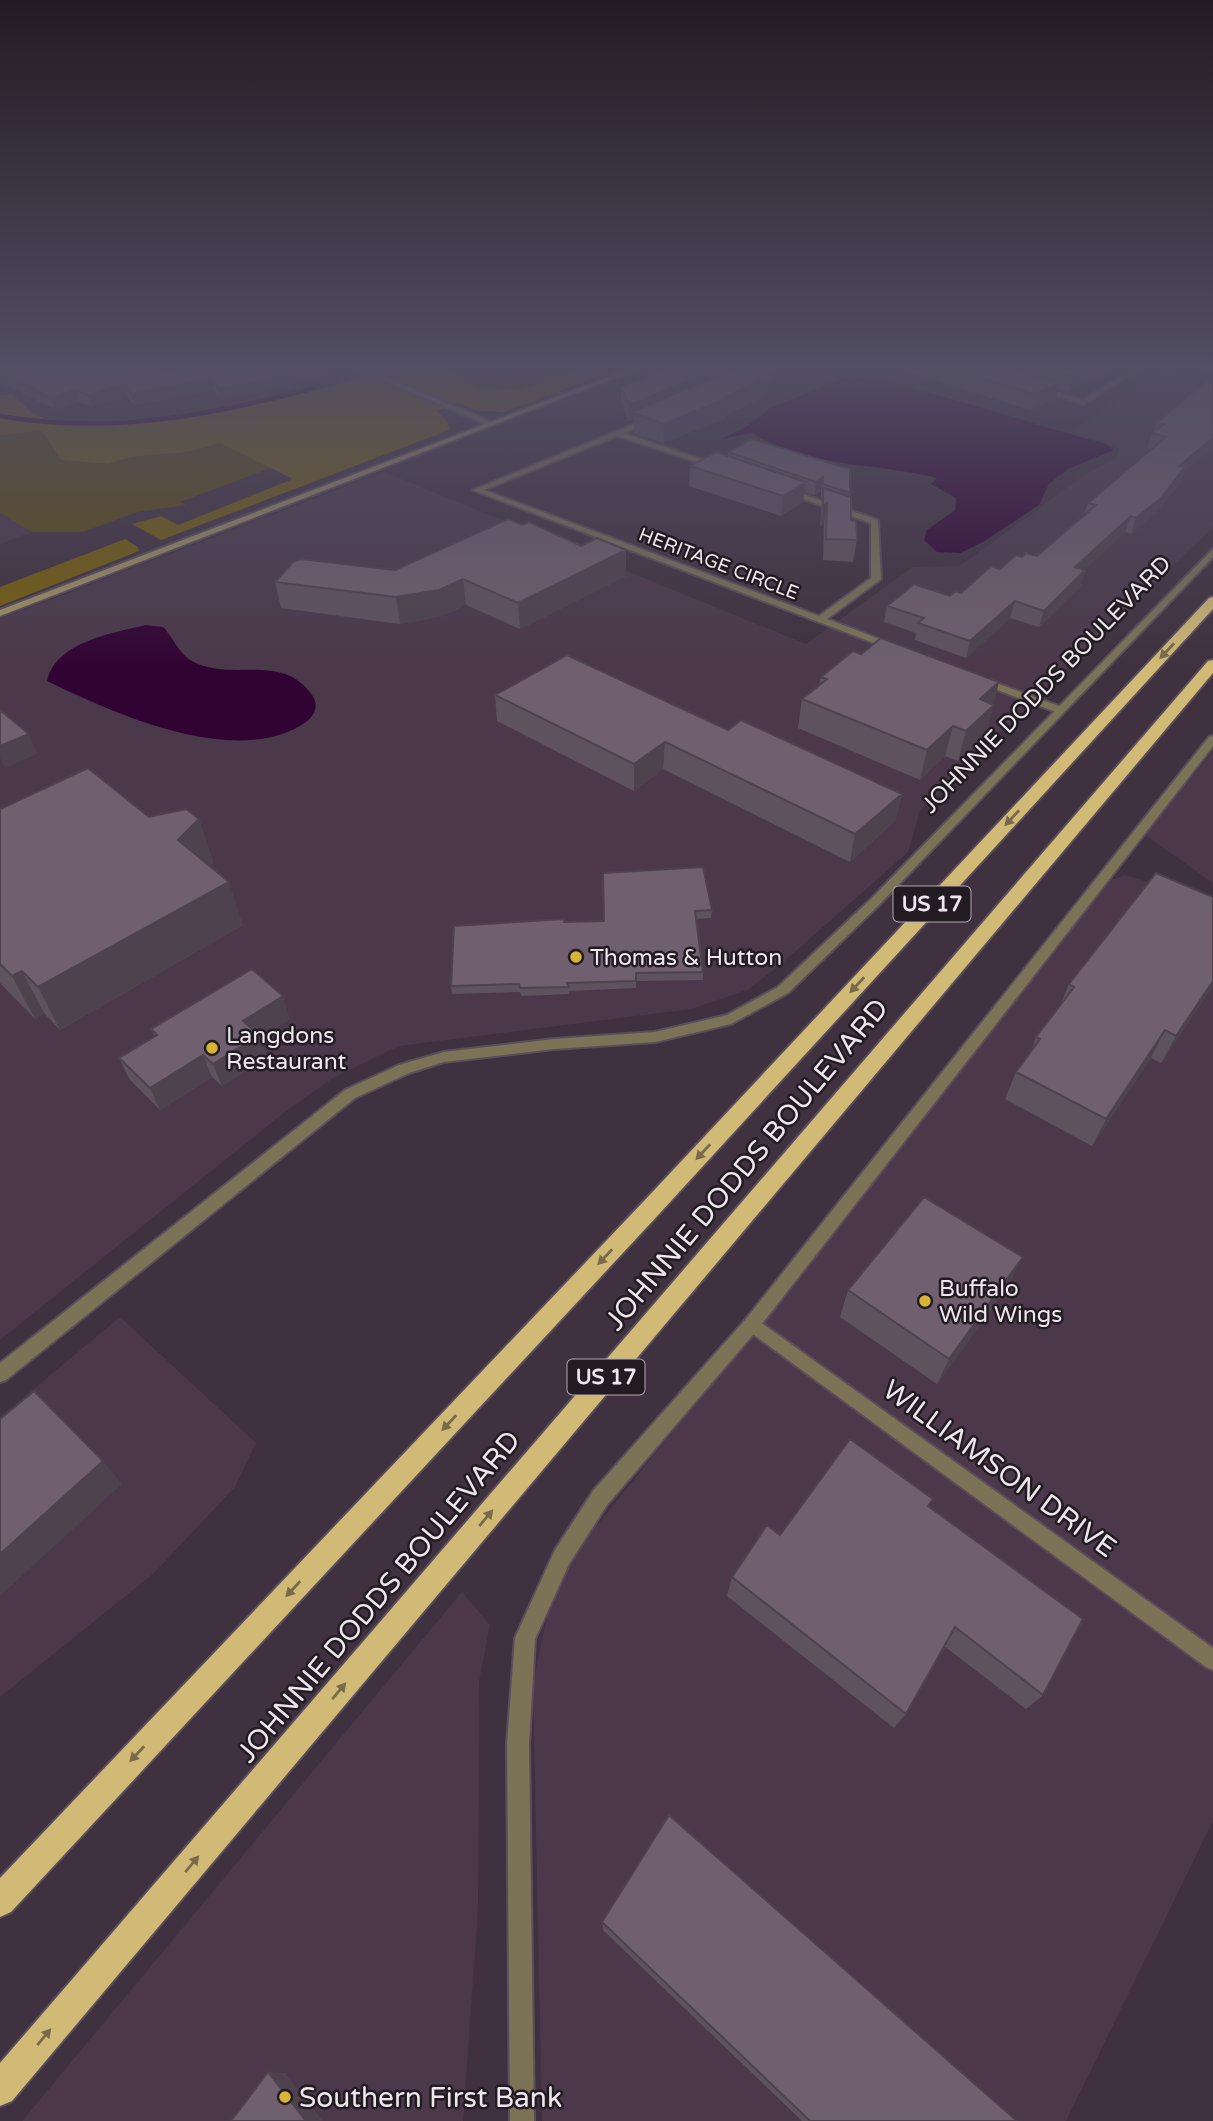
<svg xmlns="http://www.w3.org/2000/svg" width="1213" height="2121" font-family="'Varela Round',sans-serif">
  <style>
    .built { fill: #4b394b }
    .green { fill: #5d4b0d }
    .forest { fill: #765f0a }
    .water { fill: #310333 }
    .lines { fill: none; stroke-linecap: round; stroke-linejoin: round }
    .stream { stroke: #310333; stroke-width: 4.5 }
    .minor-casing { stroke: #5b4e5b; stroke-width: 4 }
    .tertiary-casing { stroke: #5b4e5b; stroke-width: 4 }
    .secondary-casing { stroke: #5b4e5b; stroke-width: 4 }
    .trunk-casing { stroke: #5b4e5b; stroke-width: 4 }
    .minor { fill: #7c7356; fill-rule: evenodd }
    .tertiary { fill: #7c7356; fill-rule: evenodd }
    .secondary { fill: #a39465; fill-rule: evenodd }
    .trunk { fill: #d0ba76; fill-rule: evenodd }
    .wall { fill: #5f525f }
    .shaded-wall { fill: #4e424e }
    .building { fill: #6f5f6f; stroke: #4e424e; stroke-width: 2 }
    .oneway { fill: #796a4c }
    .poi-dot { fill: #d8b434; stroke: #221b22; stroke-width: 2.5 }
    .labels { text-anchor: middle; stroke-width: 5; stroke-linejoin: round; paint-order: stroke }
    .far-street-label { font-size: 19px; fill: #efe6ef; stroke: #221b22 }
    .shield { fill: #221b22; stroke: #b2a9b2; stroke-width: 2 }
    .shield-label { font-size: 21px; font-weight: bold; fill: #efe6ef }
    .street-label { font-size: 23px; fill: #efe6ef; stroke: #221b22 }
    .poi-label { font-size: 23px; fill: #efe6ef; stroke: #221b22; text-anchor: start }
    .near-street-label { font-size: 28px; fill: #efe6ef; stroke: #221b22 }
    .near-poi-label { font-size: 28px; fill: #efe6ef; stroke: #221b22; text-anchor: start }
  </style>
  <rect width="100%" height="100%" fill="#3f313f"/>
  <path class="built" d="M1164,370L1213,378V527L920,811L908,852L779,966L747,990L691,1009L399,1046L333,1078L290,1108L0,1340V619L384,472L806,644L913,567L960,566L1083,476L1116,458L1119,446L1072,431Z
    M0,513V512L32,532L0,544Z
    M1213,751V883L1145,835Z
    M1125,875L1213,902V1821L1066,2121H542L533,1682L551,1598L586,1539L779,1300L1109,881Z
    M120,1317L256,1443L235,1487L153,1574L0,1697V1417Z
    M462,1592L490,1625L479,1682L478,1907L463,2121H22Z"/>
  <path class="green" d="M445,369H576L522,389L482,391Z
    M23,431H42L61,460L108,464L132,457L188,452L220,443L271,468L180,502L186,505L137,512L83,532H32L0,513V435Z"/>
  <path class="forest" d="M377,369H445L483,391L522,389L576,369H618L504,412L479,411L457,403L437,411L448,422L449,430L161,540L132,524L161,516L178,525L293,479L220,443L188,452L132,457L108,464L61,460L42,431L0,435V395L13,394C20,400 28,411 36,415C81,440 332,397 377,369Z
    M125,539L138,547L139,551L0,606V587Z"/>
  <path class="water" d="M850,376C936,389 1020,422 1104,443L1114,450L1068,469L1049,484L1039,505L983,542L960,553L937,552L924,540L927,530L955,510L956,498L931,484L937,478C872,462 812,469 752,433L722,439L746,427L770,408Z
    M146,625L163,627C174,638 178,654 194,662C232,682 282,652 312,695C319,706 315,715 306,722C237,770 113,713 47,681C56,642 112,633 146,625Z"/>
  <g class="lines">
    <path class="stream" d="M0,416C108,435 209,416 314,388"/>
    <defs>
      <path id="minor" d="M357,369H366L496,424L489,426Z
        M761,369H770L742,381L737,380Z
        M1132,369H1140L1084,404L1037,390L1041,388L1083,400Z
        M1207,369H1213V372Z
        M651,417L655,419L654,421L624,433L718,465V469L617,436L484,490L819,616L871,578V523L783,492L790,490L878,520L881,579L827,619L898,646V650H892L473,490Z
        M980,677L1064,708L1065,710L1060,713L1056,712L976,682L975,680Z
        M752,1316L1213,1648V1670L1206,1667L746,1329L744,1324L746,1319Z"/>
      <path id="tertiary" d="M1213,549V557L879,905L788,993L731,1024L655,1042L554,1049L444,1062L409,1073L355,1098L6,1380L0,1382V1363L345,1090L399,1065L444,1052L554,1039L655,1032L727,1015L778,987L871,899Z
        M1213,736V746L758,1329L607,1505L569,1564L535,1639L529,1744L534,2121H510L507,1744L515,1638L555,1550L593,1491L746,1319L1209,737Z"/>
      <path id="secondary" d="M629,369H638L0,616V610Z"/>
      <path id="trunk" d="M1213,597V609L660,1213L11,1912L0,1917V1878L644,1201L1209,598Z
        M1213,660V673L12,2101L0,2106V2063L1208,661Z"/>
    </defs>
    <use href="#minor" class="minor-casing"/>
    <use href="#tertiary" class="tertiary-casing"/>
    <use href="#secondary" class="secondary-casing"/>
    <use href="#trunk" class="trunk-casing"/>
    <use href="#minor" class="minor"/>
    <use href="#tertiary" class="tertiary"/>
    <use href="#secondary" class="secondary"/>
    <use href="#trunk" class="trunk"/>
  </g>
  <path class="wall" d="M0,369H333V371L260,393L220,399L214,390L134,405L127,396L91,406L79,402L55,409L0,382Z
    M666,369H727L726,372L768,395L726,415V418L663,443L635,434L633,430L634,420L629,421L621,403V387Z
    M898,369H1112L1068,392L1058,389L1056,398L1030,410Z
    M1213,375L1180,483L1154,514L1131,534L1125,532L1084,570H1085L1080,587L1039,627L1010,618L966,658L915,640L916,633L884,622L887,606L961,593L1022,557L1037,556L1084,516L1088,503L1151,449L1147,448L1152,433L1154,431L1157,423Z
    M752,439L850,493L851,520L857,540L853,562L823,560L824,524L820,526L822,498H821V491L814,495L804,492L803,502L781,516L689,486L690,466L728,456V452Z
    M395,570L626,576L520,629L466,605L442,616L400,624L281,608L275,582Z
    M821,677L993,705L986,735L958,761L945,756L920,780L798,728L802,699L819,686Z
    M495,695L728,730L902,794L895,821L850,862L663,769L634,791L497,721Z
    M0,809L199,819L213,862L209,866L243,925L60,1030L44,1013L35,1019L0,983Z
    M712,910L711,918L696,919L703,972V980L636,981V988L569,991V994L521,996L520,992L452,994L451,986L564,922L604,921Z
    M1069,984L1213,986L1161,1063L1151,1058L1092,1146L1005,1099L1016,1072L1030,1054L1036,1037L1060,1006Z
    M290,1019L260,1038L267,1058L222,1086L212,1077L160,1110L130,1080L119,1058L155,1037L151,1029Z
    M1009,1285L937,1384L840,1317L848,1290Z
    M929,1507L1043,1695L1026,1709L944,1646L906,1714L894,1728L727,1596L732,1577L780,1535Z
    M602,1922L1017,2121H802L603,1930Z"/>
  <path class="shaded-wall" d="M147,369H204L149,377Z
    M300,369H333V371L260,393L220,399L218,388Z
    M717,369H727L726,381L634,411V420L629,421L630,405Z
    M1087,369H1112L1068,392L1072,377Z
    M770,376L768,395L726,415V418L663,443L664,424Z
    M212,378L214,390L134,405L131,394Z
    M1060,383L1056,398L1030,410L1034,394Z
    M124,385L127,396L91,406L88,395Z
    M75,390L79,402L55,409L51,398Z
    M1213,438V449L1183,473L1180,483L1154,514L1131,534L1136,518L1179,466Z
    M823,477L821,491L814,495L816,482Z
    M806,482L803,502L781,516L783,496Z
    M827,503L824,524L820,526L823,506Z
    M1131,516L1125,532L1070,584L1075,567Z
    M626,550V576L520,629L518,603Z
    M1085,570L1080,587L1039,627L1044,611Z
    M463,579L466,605L442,616L400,624L396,597Z
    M1015,601L1010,618L966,658L970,641Z
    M999,682L986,735L958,761L966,731L980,699Z
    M953,726L945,756L920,780L927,750Z
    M29,734L37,754L5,768L0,758V746Z
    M665,742L663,769L634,791V764Z
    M902,794L895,821L850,862L855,834Z
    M199,819L213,862L192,883L178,840Z
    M229,882L243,925L60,1030L38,987Z
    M22,971L44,1013L35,1019L12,976Z
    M1213,981V986L1161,1063L1176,1036Z
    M283,996L290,1019L260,1038L267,1058L222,1086L213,1064L243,1021Z
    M1165,1030L1151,1058L1092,1146L1106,1119Z
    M203,1055L212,1077L160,1110L150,1088Z
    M1023,1257L1009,1285L937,1384L949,1359Z
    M103,1461L122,1484L0,1596V1554Z
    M268,2072L285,2073L323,2121H306Z"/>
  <path class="building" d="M0,369H124L142,376L179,369H300L258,382L218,388L212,378L131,394L124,385L88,395L75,390L51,398L0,372Z
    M666,369H717L630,405L621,387Z
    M734,369H748L770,376L724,397L727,398L664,424L636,414L634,411Z
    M950,369H1012L1060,383L1034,394Z
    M1044,369H1087L1072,377Z
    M1213,375V438L1179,466L1185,467L1160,499L1136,518L1131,516L1075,567L1085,570L1044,611L1015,601L970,641L918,623L924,618L887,606L914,584L950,596L956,591L961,593L991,566L1000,569L1016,555L1022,557L1026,553L1037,556L1096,505L1088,503L1166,437L1152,433L1164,424L1157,423Z
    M752,439L850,469V493L823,484V477L816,482L728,452Z
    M716,452L806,482L783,496L690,466Z
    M823,488L851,497V520L856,521L857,540L826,539L827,503L823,506Z
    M508,519L522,525L529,522L581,546L597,538L626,550L518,603L463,579L439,590L396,597L275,582L293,562L301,559L395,570Z
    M881,638L999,682L980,699L994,705L966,731L953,726L927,750L802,699L827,679L821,677L853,651L861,654Z
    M567,655L728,730L741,720L902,794L855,834L665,742L634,764L495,695Z
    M0,710L29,734L0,746Z
    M88,768L149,817L186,809L199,819L178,840L229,882L38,987L22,971L12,976L0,964V809Z
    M703,867L712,910L695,911L703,972L636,973V981L567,983L569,987L520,988L519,984L451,986L454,926L564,919V922L604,921L603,873Z
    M1156,873L1213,897V981L1176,1036L1165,1030L1106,1119L1016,1072L1040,1039L1036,1037L1074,987L1069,984Z
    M252,969L283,996L243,1021L259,1035L213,1064L203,1055L150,1088L119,1058L157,1035L151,1029Z
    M924,1197L1023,1257L949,1359L848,1290Z
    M34,1391L103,1461L0,1554V1419Z
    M850,1439L933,1499L928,1506L1083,1619L1043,1695L955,1627L906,1714L732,1577L767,1525L780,1535Z
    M669,1815L1017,2121H810L602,1922Z
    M268,2072L306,2121H231Z"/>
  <defs><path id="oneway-solid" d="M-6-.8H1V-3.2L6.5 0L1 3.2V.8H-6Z" transform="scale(1.75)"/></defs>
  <g class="oneway">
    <use href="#oneway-solid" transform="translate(1167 651) rotate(133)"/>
    <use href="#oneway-solid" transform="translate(1012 818) rotate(133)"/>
    <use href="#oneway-solid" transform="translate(857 985) rotate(133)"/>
    <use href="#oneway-solid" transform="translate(703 1152) rotate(133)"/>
    <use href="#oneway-solid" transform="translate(605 1257) rotate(133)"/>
    <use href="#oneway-solid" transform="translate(449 1423) rotate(133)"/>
    <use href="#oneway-solid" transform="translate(486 1518) rotate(-50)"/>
    <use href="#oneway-solid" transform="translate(293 1589) rotate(133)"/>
    <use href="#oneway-solid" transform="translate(339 1691) rotate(-50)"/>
    <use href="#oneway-solid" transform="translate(137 1754) rotate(133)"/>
    <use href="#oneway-solid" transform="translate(192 1864) rotate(-50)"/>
    <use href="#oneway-solid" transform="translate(44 2037) rotate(-50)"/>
  </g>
  <linearGradient id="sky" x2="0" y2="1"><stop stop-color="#231b23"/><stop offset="0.55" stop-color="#524e63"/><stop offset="1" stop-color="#524e63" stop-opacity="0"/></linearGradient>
  <rect width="1213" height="666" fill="url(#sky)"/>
  <g class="poi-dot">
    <circle cx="576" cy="957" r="7"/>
    <circle cx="212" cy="1048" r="7"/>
    <circle cx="925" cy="1301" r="7"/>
    <circle cx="285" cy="2097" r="7"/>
  </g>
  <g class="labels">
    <g class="far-street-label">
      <text transform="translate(719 563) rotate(21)" y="7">HERITAGE CIRCLE</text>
    </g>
    <g class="shield">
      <rect x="893.5" y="886.5" width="77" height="35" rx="5"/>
      <rect x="567.5" y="1359.5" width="77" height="35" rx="5"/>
    </g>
    <g class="shield-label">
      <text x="932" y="911">US 17</text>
      <text x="606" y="1384">US 17</text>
    </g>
    <g class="street-label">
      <text transform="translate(1046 684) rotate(-46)" y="8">JOHNNIE DODDS BOULEVARD</text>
    </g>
    <g class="poi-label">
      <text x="590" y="965">Thomas &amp; Hutton</text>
      <text x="226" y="1043">Langdons<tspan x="226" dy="26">Restaurant</tspan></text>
      <text x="939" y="1296">Buffalo<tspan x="939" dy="26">Wild Wings</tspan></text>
    </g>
    <g class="near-street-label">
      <text transform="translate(746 1164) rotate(-50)" y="10">JOHNNIE DODDS BOULEVARD</text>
      <text transform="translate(1000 1468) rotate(36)" y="10">WILLIAMSON DRIVE</text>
      <text transform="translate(378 1596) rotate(-50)" y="10">JOHNNIE DODDS BOULEVARD</text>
    </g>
    <g class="near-poi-label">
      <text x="299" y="2107">Southern First Bank</text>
    </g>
  </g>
</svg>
